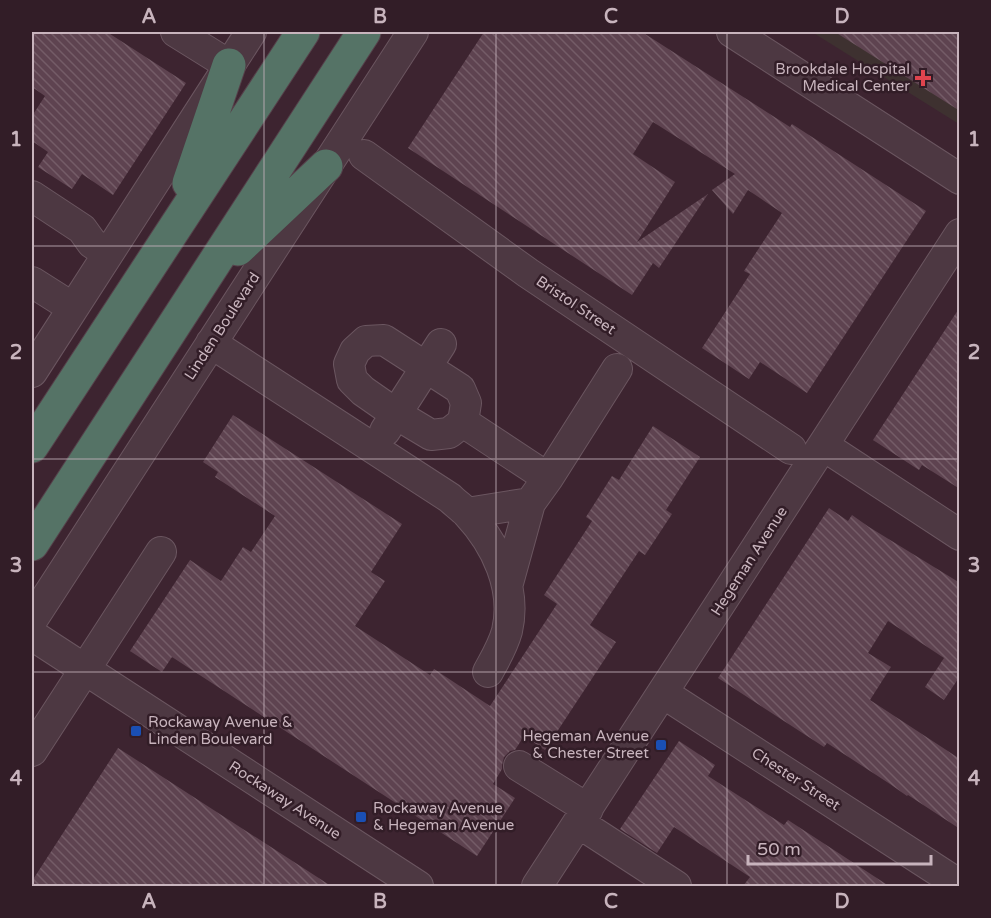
<svg xmlns="http://www.w3.org/2000/svg" width="991" height="918" font-family="'Varela Round',sans-serif">
  <style>
    .medical { fill: #3e3130 }
    .building { fill: url(#building-back-hatch) }
    .lines { fill: none; stroke-linecap: round; stroke-linejoin: round }
    .minor-casing { stroke: #6b5660; stroke-width: 32 }
    .highway-casing { stroke: #55404a; stroke-width: 35 }
    .minor { stroke: #4d3842; stroke-width: 30 }
    .highway { stroke: #557366; stroke-width: 33 }
    .grid { fill: none; stroke: #c8b4bd; stroke-width: 1.5; stroke-opacity: 0.55 }
    .health-dot { fill: #e0444e; stroke: #321d27; stroke-width: 2 }
    .transit-dot { fill: #1a4fb4; stroke: #321d27; stroke-width: 2 }
    .labels { text-anchor: middle; stroke-width: 5; stroke-linejoin: round; paint-order: stroke }
    .poi-label { font-size: 15px; fill: #c8b4bd; stroke: #321d27; text-anchor: end }
    .street-label { font-size: 15px; fill: #c8b4bd; stroke: #321d27 }
    .neatline { fill: none; stroke: #c8b4bd; stroke-width: 2 }
    .grid-label { font-size: 20px; text-anchor: middle; font-weight: bold; fill: #c8b4bd }
  </style>
  <defs>
    <pattern id="building-back-hatch" width="6" height="6" patternUnits="userSpaceOnUse" patternTransform="scale(1.5)"><rect width="6" height="6" fill="#5e4350"/><path d="M-1 5l2 2M0 0l6 6M5-1l2 2" fill="none" stroke="#745c67"/></pattern>
  </defs>
  <rect width="100%" height="100%" fill="#3d2430"/>
  <path class="medical" d="M812,32H959V124Z"/>
  <path class="building" d="M32,32H107L186,83L113,195L82,174L72,189L38,167L48,152L32,141V116L45,96L32,87Z
    M484,32H642L790,127L792,124L926,211L807,393L760,362L749,379L702,348L750,274L744,271L782,213L748,190L733,214L712,190L735,174L653,122L633,154L675,182L637,242L708,194L659,268L653,263L632,295L408,148Z
    M835,32H960V111Z
    M960,307V489L922,465L919,470L873,440Z
    M233,415L402,524L371,572L385,581L355,626L430,675L434,669L490,706L557,604L544,595L592,521L586,517L612,476L619,480L653,426L700,457L666,510L672,514L645,555L639,551L590,625L616,642L545,750L524,736L515,750L510,751L504,757L502,765V769L493,784L515,798L477,856L172,657L162,672L130,651L190,560L221,581L243,547L251,552L275,516L215,477L218,472L203,462Z
    M829,508L848,521L852,515L869,527L960,583V676L944,700L925,687L944,658L888,621L868,653L891,667L870,700L960,759V829L908,795L907,796L890,784L827,743L824,747L718,678Z
    M679,741L715,765L708,776L784,825L788,820L889,886H743L750,877L674,827L657,853L620,829Z
    M118,748L331,886H32V881Z"/>
  <g class="lines">
    <defs>
      <path id="minor" d="M176,32L229,65
        M732,32L960,179
        M364,155L528,273L791,449
        M32,196L82,229L92,243L107,253
        M32,282L73,308
        M384,340L460,389L466,403L463,422L449,433L431,435L396,414L363,391L352,380L349,364L355,351L366,341Z
        M211,343L450,498C455,503 462,508 467,513C496,544 517,588 507,631C503,646 495,659 488,672
        M32,372L251,32
        M463,422L548,478L617,369
        M385,431L441,344
        M824,446L960,535
        M467,513L530,503L548,478
        M508,583L530,503
        M32,620L413,32
        M32,635L418,886
        M663,693L960,885
        M32,751L161,552
        M519,766L588,809
        M579,823L676,886
        M537,886L960,234"/>
      <path id="highway" d="M189,183L229,65
        M238,249L326,166
        M32,446L303,32
        M32,544L364,32"/>
    </defs>
    <use href="#minor" class="minor-casing"/>
    <use href="#highway" class="highway-casing"/>
    <use href="#minor" class="minor"/>
    <use href="#highway" class="highway"/>
  </g>
  <path class="grid" d="M264,32V886M496,32V886M727,32V886M32,246H960M32,459H960M32,672H960"/>
  <path class="health-dot" d="M920 69h6v6h6v6h-6v6h-6v-6h-6v-6h6z"/>
  <g class="transit-dot">
    <rect x="130" y="725" width="12" height="12" rx="3"/>
    <rect x="655" y="739" width="12" height="12" rx="3"/>
    <rect x="355" y="811" width="12" height="12" rx="3"/>
  </g>
  <g class="labels">
    <g class="poi-label">
      <text x="910" y="74">Brookdale Hospital<tspan x="910" dy="17">Medical Center</tspan></text>
      <text x="148" y="727" text-anchor="start">Rockaway Avenue &amp;<tspan x="148" dy="17">Linden Boulevard</tspan></text>
      <text x="649" y="741">Hegeman Avenue<tspan x="649" dy="17">&amp; Chester Street</tspan></text>
      <text x="373" y="813" text-anchor="start">Rockaway Avenue<tspan x="373" dy="17">&amp; Hegeman Avenue</tspan></text>
    </g>
    <g class="street-label">
      <text transform="translate(576 305) rotate(34)" y="5">Bristol Street</text>
      <text transform="translate(222 326) rotate(-57)" y="5">Linden Boulevard</text>
      <text transform="translate(749 561) rotate(-57)" y="5">Hegeman Avenue</text>
      <text transform="translate(796 779) rotate(33)" y="5">Chester Street</text>
      <text transform="translate(285 800) rotate(33)" y="5">Rockaway Avenue</text>
    </g>
  </g>
  <rect width="991" height="918" fill="none" stroke="#321d27" stroke-width="66"/>
  <path d="M748 855v9h183v-9" fill="none" stroke="#c8b4bd" stroke-width="3"/>
  <text x="757" y="855" font-size="18" fill="#c8b4bd" stroke="#321d27" stroke-width="4.5" paint-order="stroke">50 m</text>
  <rect x="33" y="33" width="925" height="852" class="neatline"/>
  <g class="grid-label">
    <text x="149" y="23">A</text>
    <text x="380" y="23">B</text>
    <text x="611" y="23">C</text>
    <text x="842" y="23">D</text>
    <text x="16" y="146">1</text>
    <text x="974" y="146">1</text>
    <text x="16" y="359">2</text>
    <text x="974" y="359">2</text>
    <text x="16" y="572">3</text>
    <text x="974" y="572">3</text>
    <text x="16" y="785">4</text>
    <text x="974" y="785">4</text>
    <text x="149" y="908">A</text>
    <text x="380" y="908">B</text>
    <text x="611" y="908">C</text>
    <text x="842" y="908">D</text>
  </g>
</svg>
